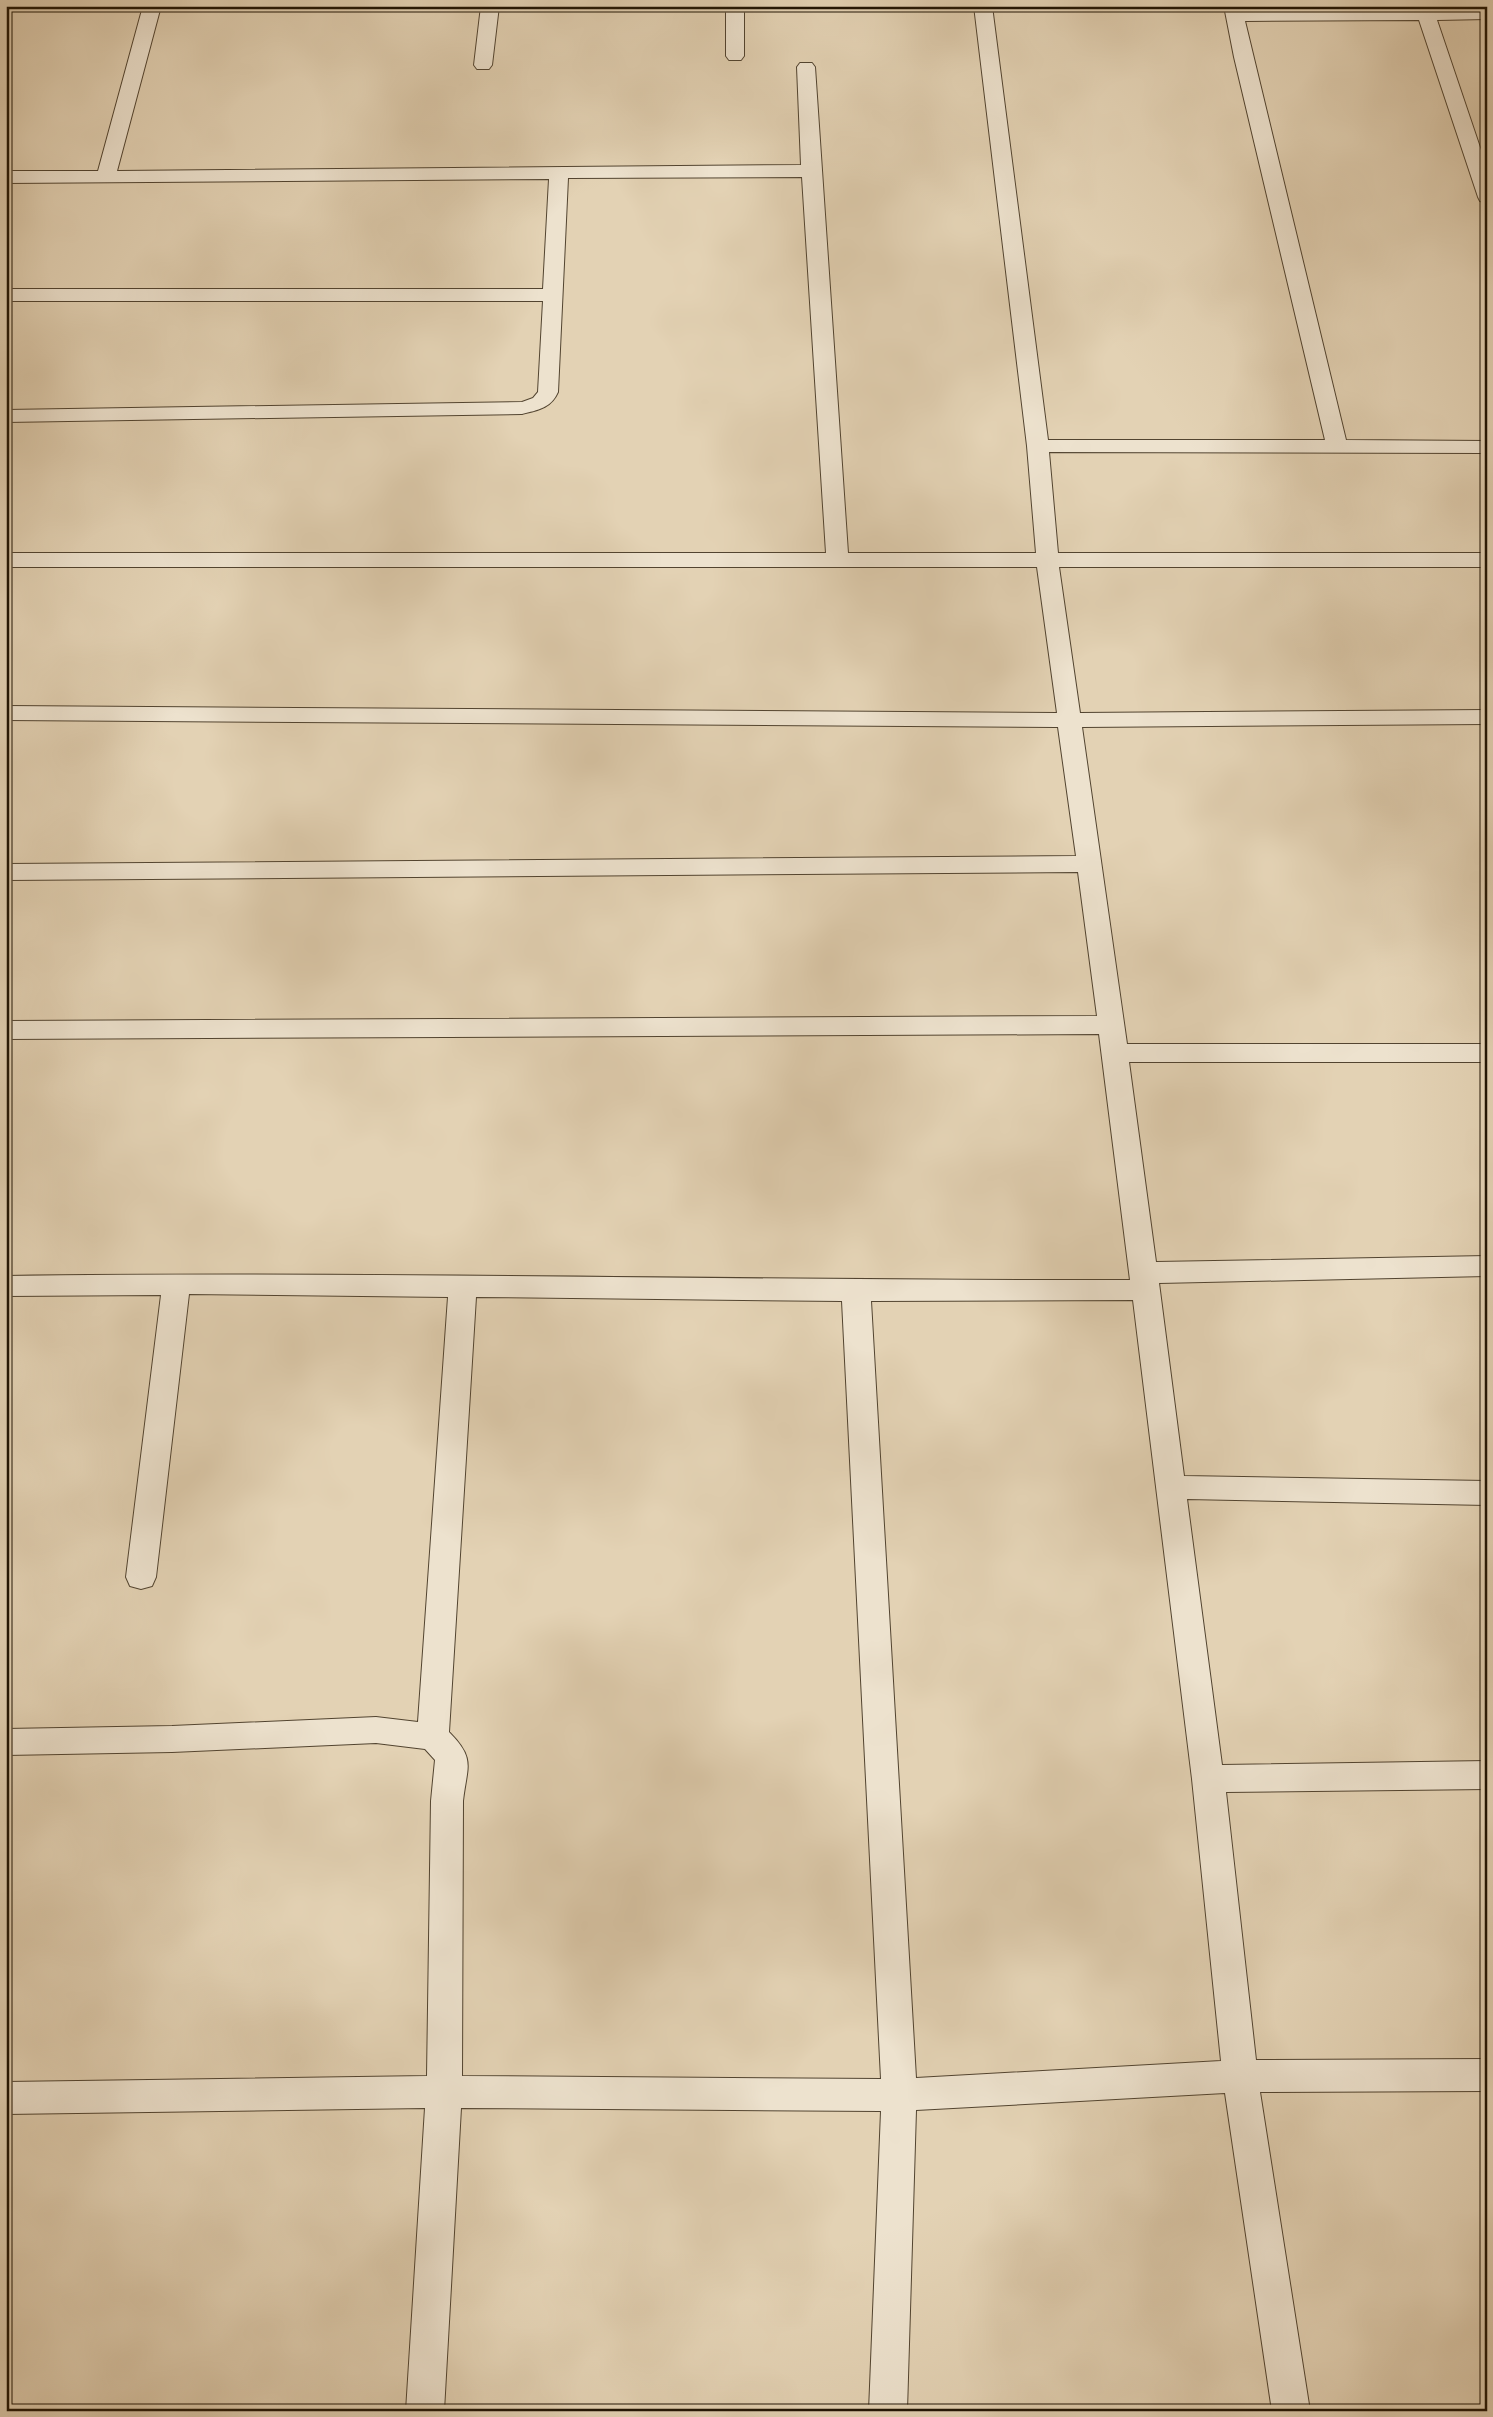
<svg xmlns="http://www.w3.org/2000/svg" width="1493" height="2417" font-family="Vollkorn,serif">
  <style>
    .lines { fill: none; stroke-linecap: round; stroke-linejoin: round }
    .minor-casing { stroke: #524430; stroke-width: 2 }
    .minor { fill: #ede2ce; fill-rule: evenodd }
  </style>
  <rect width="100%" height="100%" fill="#e3d2b4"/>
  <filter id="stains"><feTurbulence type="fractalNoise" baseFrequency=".004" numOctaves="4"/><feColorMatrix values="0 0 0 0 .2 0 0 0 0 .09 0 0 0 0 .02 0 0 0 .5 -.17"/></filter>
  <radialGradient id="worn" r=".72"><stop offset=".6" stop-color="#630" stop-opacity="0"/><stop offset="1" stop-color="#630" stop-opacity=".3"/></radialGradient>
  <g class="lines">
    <defs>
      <path id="minor" d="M143,6H161L117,171L801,165L797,67L800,63H812L815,67L848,553H1036L1027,446L974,6H992L1048,440H1325L1234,57L1224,6H1242L1243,11L1487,9V19L1437,20L1487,168V203L1480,201L1478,197L1419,20L1245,21L1346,440L1487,441V453L1049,452L1058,553H1487V567H1059L1080,713L1487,710V724L1082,727L1127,1044H1487V1062H1129L1156,1262L1487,1256V1276L1159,1283L1184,1476L1487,1481V1505L1187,1499L1222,1765L1487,1761V1789L1226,1792L1256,2060L1487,2059V2091L1260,2092L1310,2411H1272L1225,2093L916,2110L907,2411H869L881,2111L461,2108L444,2411H406L425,2108L6,2114V2082L427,2076L431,1801L435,1760L425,1749L376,1743L172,1752L6,1755V1729L172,1726L376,1717L418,1722L448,1297L189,1294L156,1577L152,1586L141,1589L130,1586L126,1577L161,1295L6,1296V1276C381,1271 755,1281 1130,1280L1099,1034L6,1039V1021L1097,1016L1078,872L6,880V864L1076,856L1058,727L6,720V706L1057,713L1037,567H6V553H826L802,177L568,178L558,392C551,408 538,410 522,414L6,422V410L522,402L533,398L538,392L543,301H6V289H543L549,179L6,183V171H98ZM476,1297L842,1301L881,2079L462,2076L463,1801C467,1766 476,1759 449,1732ZM1133,1300L1192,1779L1221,2061L916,2078L871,1301Z
        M481,6H499L492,65L489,69H477L474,65Z
        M726,6H744V56L741,60H729L726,56Z"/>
    </defs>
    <use href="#minor" class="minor-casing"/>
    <use href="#minor" class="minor"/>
  </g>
  <rect width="1493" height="2417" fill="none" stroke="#e3d2b4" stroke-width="25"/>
  <rect x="8" y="8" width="1478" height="2402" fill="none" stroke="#211504" stroke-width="2.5"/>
  <rect x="12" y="12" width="1468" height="2392" fill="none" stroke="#211504"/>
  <rect width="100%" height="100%" filter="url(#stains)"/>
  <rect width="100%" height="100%" fill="url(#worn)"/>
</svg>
